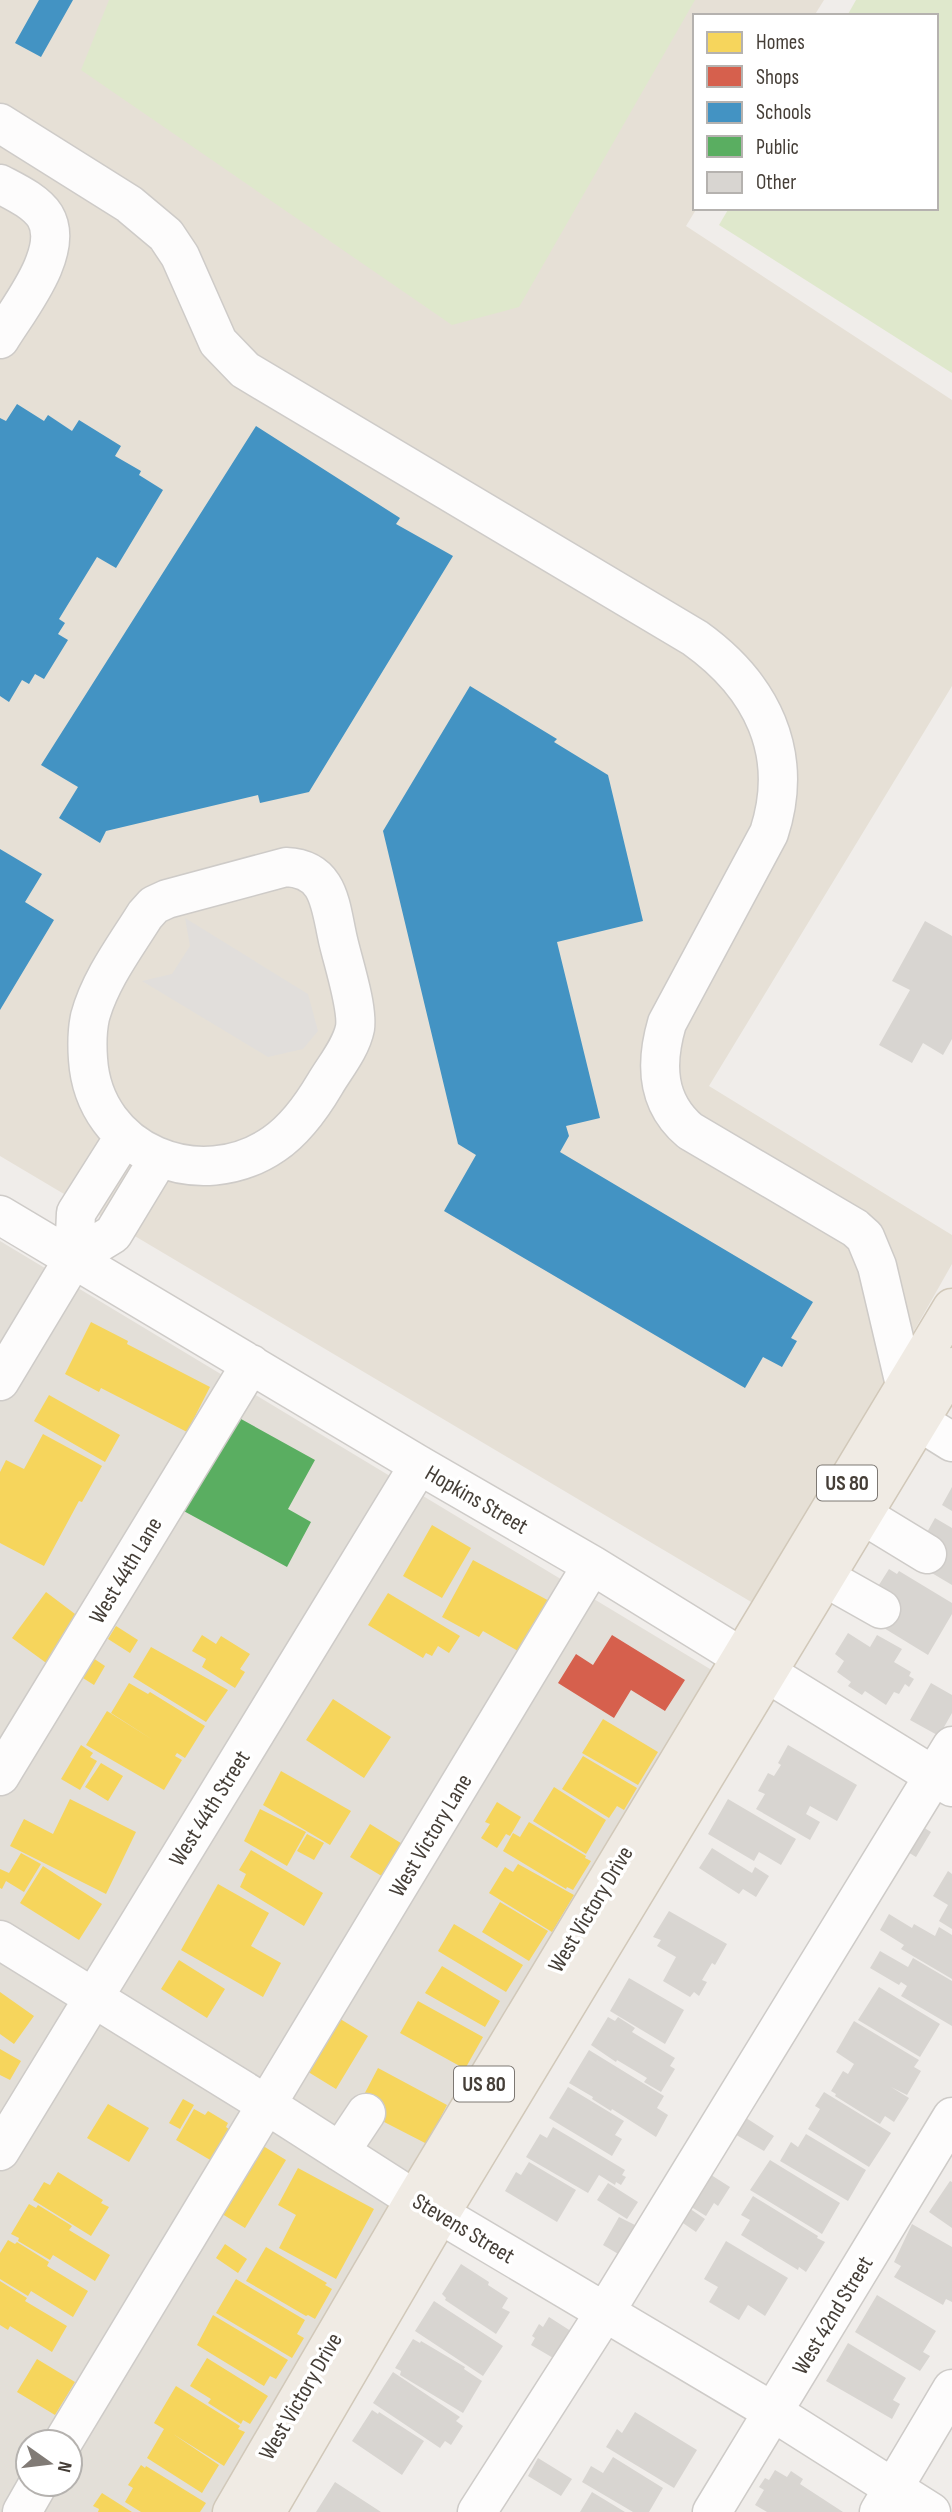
<svg xmlns="http://www.w3.org/2000/svg" width="952" height="2512" font-family="'Sofia Sans Condensed',sans-serif">
  <style>
    .residential { fill: #e3dfd8; fill-rule: evenodd }
    .education { fill: #e6e0d6 }
    .green { fill: #dfe8cc }
    .parking { fill: #e1dedb }
    .homes { fill: #f6d55c }
    .shops { fill: #d6604d }
    .schools { fill: #4393c3 }
    .public { fill: #5aae61 }
    .building { fill: #d8d5d1 }
    .lines { fill: none; stroke-linecap: round; stroke-linejoin: round }
    .minor-casing { stroke: #cecbc8; stroke-width: 41 }
    .major-casing { stroke: #d1c8b9; stroke-width: 41 }
    .minor { stroke: #fdfcfc; stroke-width: 38 }
    .major { stroke: #f0ebe4; stroke-width: 38 }
    .labels { text-anchor: middle; stroke-width: 7; stroke-linejoin: round; paint-order: stroke }
    .shield { fill: #fff; stroke: #7d7873; stroke-width: 2 }
    .shield-label { font-size: 21px; font-weight: bold; fill: #453e37 }
    .street-label { font-size: 23px; fill: #453e37; stroke: #fff }
  </style>
  <rect width="100%" height="100%" fill="#f0edea"/>
  <path class="residential" d="M0,1241L715,1672L212,2512H0ZM28,2442H70V2484H28Z"/>
  <path class="education" d="M0,0H824L814,16H695V208H697L686,226L952,400V686L709,1086L952,1235V1264L758,1606L0,1156Z"/>
  <path class="green" d="M109,0H695L519,307L452,325L81,70Z
    M856,0H952V373L719,225L729,208H936V16H847Z"/>
  <path class="parking" d="M185,918L308,994L318,1031L303,1049L268,1057L142,981L172,974L190,946Z"/>
  <path class="homes" d="M91,1322L128,1341L127,1344L210,1387L187,1432L101,1388L99,1392L65,1374Z
    M49,1395L120,1435L105,1462L34,1421Z
    M43,1434L102,1466L82,1502L79,1501L44,1566L0,1543V1472L6,1460L24,1469Z
    M432,1525L471,1548L442,1598L403,1576Z
    M473,1560L553,1603L525,1655L483,1631L479,1637L442,1617Z
    M46,1592L83,1620L49,1665L12,1638Z
    M388,1593L460,1636L449,1653L438,1646L432,1656L426,1653L423,1658L368,1625Z
    M116,1626L138,1640L130,1653L108,1639Z
    M202,1635L216,1644L221,1636L250,1654L240,1669L245,1672L235,1688L202,1667L206,1659L192,1651Z
    M151,1647L228,1690L206,1722L133,1677Z
    M87,1654L105,1666L94,1685L75,1673Z
    M129,1683L148,1694L150,1692L205,1726L185,1758L177,1753L175,1756L182,1760L164,1790L86,1745L107,1711L153,1740L111,1713Z
    M333,1699L391,1737L364,1778L306,1740Z
    M603,1719L658,1752L638,1785L582,1753Z
    M81,1745L93,1753L90,1757L97,1761L80,1790L61,1779Z
    M583,1756L637,1788L624,1810L617,1806L609,1818L562,1789Z
    M101,1763L123,1776L108,1801L85,1787Z
    M281,1771L351,1811L330,1845L263,1805Z
    M554,1787L606,1820L586,1854L533,1821Z
    M70,1799L136,1832L106,1894L10,1846L24,1819L53,1834Z
    M497,1802L521,1817L510,1836L506,1834L497,1848L481,1838L490,1824L485,1822Z
    M260,1809L306,1832L287,1866L244,1841Z
    M529,1822L586,1856L585,1858L591,1861L573,1890L567,1887L566,1889L503,1851L513,1833L520,1837Z
    M370,1824L404,1845L385,1878L350,1857Z
    M307,1834L324,1843L314,1860L297,1851Z
    M251,1850L323,1893L304,1926L240,1887L246,1874L239,1870Z
    M21,1853L41,1864L24,1892L6,1881L2,1889L0,1888V1869L9,1873Z
    M518,1864L574,1895L552,1932L489,1893L505,1867L513,1872Z
    M43,1866L102,1904L79,1940L20,1903Z
    M218,1884L269,1913L251,1946L281,1963L263,1997L181,1950Z
    M500,1902L548,1931L529,1961L482,1932Z
    M454,1924L523,1965L506,1992L438,1951Z
    M179,1960L225,1989L207,2018L161,1989Z
    M442,1966L500,2001L485,2027L425,1993Z
    M0,1992L34,2016L14,2044L0,2034Z
    M418,2001L483,2037L465,2069L400,2033Z
    M337,2017L368,2036L336,2089L305,2070Z
    M0,2049L21,2061L10,2080L0,2075Z
    M378,2068L447,2105L427,2144L357,2108Z
    M183,2099L194,2105L180,2129L169,2123Z
    M108,2104L149,2128L129,2162L87,2138Z
    M194,2109L205,2115L208,2111L228,2123L226,2127L230,2130L212,2161L176,2140Z
    M255,2141L286,2160L245,2228L214,2209Z
    M298,2168L374,2209L336,2279L279,2248L296,2215L278,2205Z
    M58,2172L103,2200L101,2203L109,2207L91,2236L33,2200L44,2182L50,2185Z
    M29,2204L36,2208L38,2205L72,2226L69,2230L110,2255L95,2281L53,2255L50,2260L18,2241L19,2238L11,2234Z
    M8,2240L15,2244L17,2242L49,2262L47,2266L88,2291L73,2317L31,2291L28,2296L0,2279V2253Z
    M225,2244L247,2259L238,2273L216,2258Z
    M266,2247L327,2283L325,2285L332,2289L315,2319L308,2315L306,2316L246,2281Z
    M236,2279L305,2320L297,2334L304,2338L292,2358L216,2313Z
    M0,2281L27,2298L25,2301L67,2326L52,2352L10,2326L8,2330L0,2325Z
    M213,2315L288,2360L276,2379L270,2376L264,2386L197,2345Z
    M207,2358L268,2396L250,2424L243,2420L241,2424L208,2403L211,2399L190,2386Z
    M37,2359L75,2382L55,2415L17,2392Z
    M176,2386L240,2426L238,2429L245,2432L224,2466L173,2434L219,2465L202,2493L147,2458L164,2429L154,2423Z
    M141,2465L145,2468L146,2466L206,2503L200,2512H141L125,2502L133,2488L128,2485Z
    M102,2493L132,2512H98L99,2509L93,2506Z"/>
  <path class="shops" d="M612,1635L685,1680L665,1711L631,1690L614,1718L558,1683L576,1654L593,1665Z"/>
  <path class="schools" d="M39,0H73L41,57L15,43Z
    M17,404L44,421L48,415L72,431L79,420L121,446L115,456L141,471L139,475L163,490L116,568L97,557L59,619L65,623L58,634L68,640L44,679L35,674L29,684L22,680L9,702L0,696V418L6,421Z
    M256,426L400,518L396,524L453,556L309,792L260,803L258,795L106,831L100,843L59,818L78,787L41,765Z
    M470,686L557,739L554,742L608,775L643,921L557,942L600,1118L566,1126L569,1136L560,1152L813,1302L791,1338L797,1341L782,1367L763,1357L745,1388L444,1211L476,1155L458,1144L383,831Z
    M0,849L42,874L25,902L54,920L0,1010Z"/>
  <path class="public" d="M232,1414L315,1460L288,1509L311,1522L287,1567L180,1509Z"/>
  <path class="building" d="M925,921L952,936V1039L943,1055L923,1043L912,1063L879,1045L910,990L892,981Z
    M952,1487V1511L942,1505Z
    M935,1518L952,1528V1585L920,1566V1545Z
    M889,1569L897,1574L899,1571L952,1603V1614L928,1655L874,1622L872,1596Z
    M848,1633L870,1647L877,1635L902,1649L894,1662L911,1672L909,1676L914,1679L909,1687L905,1684L899,1694L894,1692L886,1705L865,1691L862,1695L848,1686L851,1682L837,1672L844,1661L835,1654Z
    M931,1683L952,1695V1713L939,1736L910,1720Z
    M788,1745L857,1785L837,1821L810,1806L806,1814L820,1822L810,1840L756,1809L765,1794L758,1791L768,1773L774,1776L781,1765L778,1763Z
    M728,1799L796,1839L781,1865L759,1852L754,1861L708,1834Z
    M913,1821L931,1832L916,1857L898,1846Z
    M712,1848L752,1873L755,1867L769,1876L756,1897L743,1889L739,1894L699,1868Z
    M948,1871L952,1874V1929L939,1921L948,1905L933,1896Z
    M669,1911L727,1944L715,1965L712,1963L702,1980L707,1982L699,1996L694,1992L690,1997L663,1981L676,1957L657,1946L661,1940L653,1937Z
    M889,1914L912,1928L914,1924L935,1936L939,1927L952,1935V1979L901,1949L904,1945L880,1930Z
    M880,1951L908,1967L913,1958L952,1981V2026L901,1996L907,1986L901,1982L899,1985L870,1968Z
    M629,1978L684,2010L665,2044L610,2011Z
    M879,1987L940,2024L920,2057L858,2020Z
    M608,2017L615,2021L618,2017L635,2028L632,2032L675,2058L670,2066L675,2069L661,2092L644,2082L647,2078L617,2060L616,2062L591,2045Z
    M854,2021L919,2060L914,2067L921,2071L907,2095L891,2087L909,2098L894,2122L885,2116L880,2124L835,2096L836,2094L831,2091L843,2071L848,2074L854,2064L836,2052Z
    M589,2050L664,2096L657,2108L668,2115L656,2137L612,2109L611,2111L592,2099L593,2097L569,2083Z
    M568,2087L624,2121L615,2135L622,2139L612,2156L549,2118Z
    M824,2092L891,2133L869,2167L808,2129L820,2109L815,2106Z
    M743,2116L774,2136L764,2151L733,2133Z
    M553,2127L625,2170L622,2175L626,2177L621,2185L616,2182L615,2185L599,2175L588,2193L526,2157L540,2134L547,2138Z
    M806,2134L866,2170L848,2201L780,2161L791,2142L798,2147Z
    M770,2160L840,2203L822,2234L750,2190Z
    M529,2162L576,2190L557,2222L505,2191L516,2172L521,2175Z
    M708,2173L730,2187L718,2206L714,2203L706,2216L688,2205Z
    M950,2181L952,2182V2228L929,2212Z
    M608,2183L638,2202L627,2219L597,2200Z
    M753,2196L818,2236L817,2238L825,2242L806,2272L799,2267L798,2270L741,2235L750,2220L741,2215Z
    M689,2208L705,2219L696,2232L680,2221Z
    M619,2217L637,2226L620,2255L603,2245Z
    M912,2224L952,2247V2302L946,2299L943,2305L894,2277L901,2266L894,2262Z
    M726,2241L788,2278L765,2316L748,2305L739,2320L709,2302L718,2287L704,2279Z
    M461,2264L489,2282L488,2285L508,2298L502,2308L510,2312L496,2334L445,2300L446,2298L442,2294Z
    M877,2295L936,2331L923,2352L930,2356L920,2371L855,2332Z
    M434,2301L503,2346L483,2376L415,2331Z
    M549,2317L577,2335L560,2362L531,2345L535,2338L532,2336L539,2324L543,2327Z
    M413,2339L420,2343L421,2341L465,2367L464,2369L482,2381L463,2413L400,2375L401,2371L395,2368Z
    M848,2343L906,2378L893,2400L900,2404L892,2419L826,2381Z
    M393,2372L460,2417L456,2421L463,2426L451,2445L445,2441L440,2448L373,2403Z
    M372,2410L378,2414L379,2412L424,2441L402,2475L352,2441Z
    M635,2412L697,2450L674,2488L606,2447L617,2429L622,2433Z
    M613,2457L663,2488L649,2512H633L582,2482L591,2466L603,2473Z
    M538,2458L572,2479L561,2496L528,2476Z
    M775,2470L787,2477L791,2471L803,2479L800,2484L843,2512H767L755,2505L764,2490L759,2487L765,2478L769,2480Z
    M335,2482L381,2512H316Z
    M592,2492L625,2512H580Z"/>
  <g class="lines">
    <defs>
      <path id="minor" d="M0,123L129,204L166,235L180,256L218,342L245,370L695,638C762,686 795,753 769,833L667,1023C655,1064 656,1102 690,1131L855,1228L865,1237L877,1266L905,1385
        M0,184C15,192 35,201 45,216C66,251 18,309 0,339
        M286,867C330,869 330,905 338,940C343,962 358,1007 355,1028C351,1048 335,1067 325,1084C312,1106 296,1129 274,1144C200,1195 94,1153 88,1059C87,1045 87,1031 90,1017C100,980 125,947 145,915L154,905L167,899Z
        M0,1215L419,1465L592,1565L952,1787
        M74,1258L76,1213L124,1137
        M0,1381L74,1258L113,1234L159,1158
        M920,1422L952,1442
        M863,1515L927,1554
        M826,1578L881,1609
        M0,1776L251,1364
        M0,1940L267,2105L406,2194L773,2412L931,2512
        M0,2151L419,1465
        M340,2152L366,2113
        M63,2442L592,1565
        M22,2512L38,2484
        M477,2512L605,2312L952,1746
        M712,2512L952,2117
        M879,2512L952,2389"/>
      <path id="major" d="M232,2512L415,2199L952,1308
        M266,2512L440,2214L952,1367"/>
    </defs>
    <use href="#minor" class="minor-casing"/>
    <use href="#major" class="major-casing"/>
    <use href="#minor" class="minor"/>
    <use href="#major" class="major"/>
  </g>
  <g class="labels">
    <g class="shield">
      <rect x="817" y="1465.5" width="60" height="35" rx="5"/>
      <rect x="454" y="2066.5" width="60" height="35" rx="5"/>
    </g>
    <g class="shield-label">
      <text x="847" y="1490">US 80</text>
      <text x="484" y="2091">US 80</text>
    </g>
    <g class="street-label">
      <text transform="translate(477 1499) rotate(30)" y="8">Hopkins Street</text>
      <text transform="translate(125 1570) rotate(-59)" y="8">West 44th Lane</text>
      <text transform="translate(209 1808) rotate(-58)" y="8">West 44th Street</text>
      <text transform="translate(430 1835) rotate(-59)" y="8">West Victory Lane</text>
      <text transform="translate(590 1909) rotate(-59)" y="8">West Victory Drive</text>
      <text transform="translate(464 2228) rotate(31)" y="8">Stevens Street</text>
      <text transform="translate(832 2315) rotate(-59)" y="8">West 42nd Street</text>
      <text transform="translate(300 2396) rotate(-60)" y="8">West Victory Drive</text>
    </g>
  </g>
  <rect x="693" y="14" width="245" height="196" fill="#ffffff" stroke="#b5b2af" stroke-width="2"/>
  <rect x="707" y="32" width="35" height="21" fill="#f6d55c" stroke="#b5b2af" stroke-width="2"/>
  <text x="756" y="49" font-size="21" fill="#453e37">Homes</text>
  <rect x="707" y="66" width="35" height="21" fill="#d6604d" stroke="#b5b2af" stroke-width="2"/>
  <text x="756" y="84" font-size="21" fill="#453e37">Shops</text>
  <rect x="707" y="102" width="35" height="21" fill="#4393c3" stroke="#b5b2af" stroke-width="2"/>
  <text x="756" y="119" font-size="21" fill="#453e37">Schools</text>
  <rect x="707" y="136" width="35" height="21" fill="#5aae61" stroke="#b5b2af" stroke-width="2"/>
  <text x="756" y="154" font-size="21" fill="#453e37">Public</text>
  <rect x="707" y="172" width="35" height="21" fill="#d8d5d1" stroke="#b5b2af" stroke-width="2"/>
  <text x="756" y="189" font-size="21" fill="#453e37">Other</text>
  <g transform="translate(49 2463) rotate(104)"><circle r="33" fill="#ffffff" stroke="#b5b2af" stroke-width="2"/>
  <path d="M0-5L12 26L0 18L-12 26Z" fill="#817b76"/>
  <text y="-10" font-size="19" font-weight="bold" text-anchor="middle" fill="#453e37">N</text>
  </g>
</svg>
